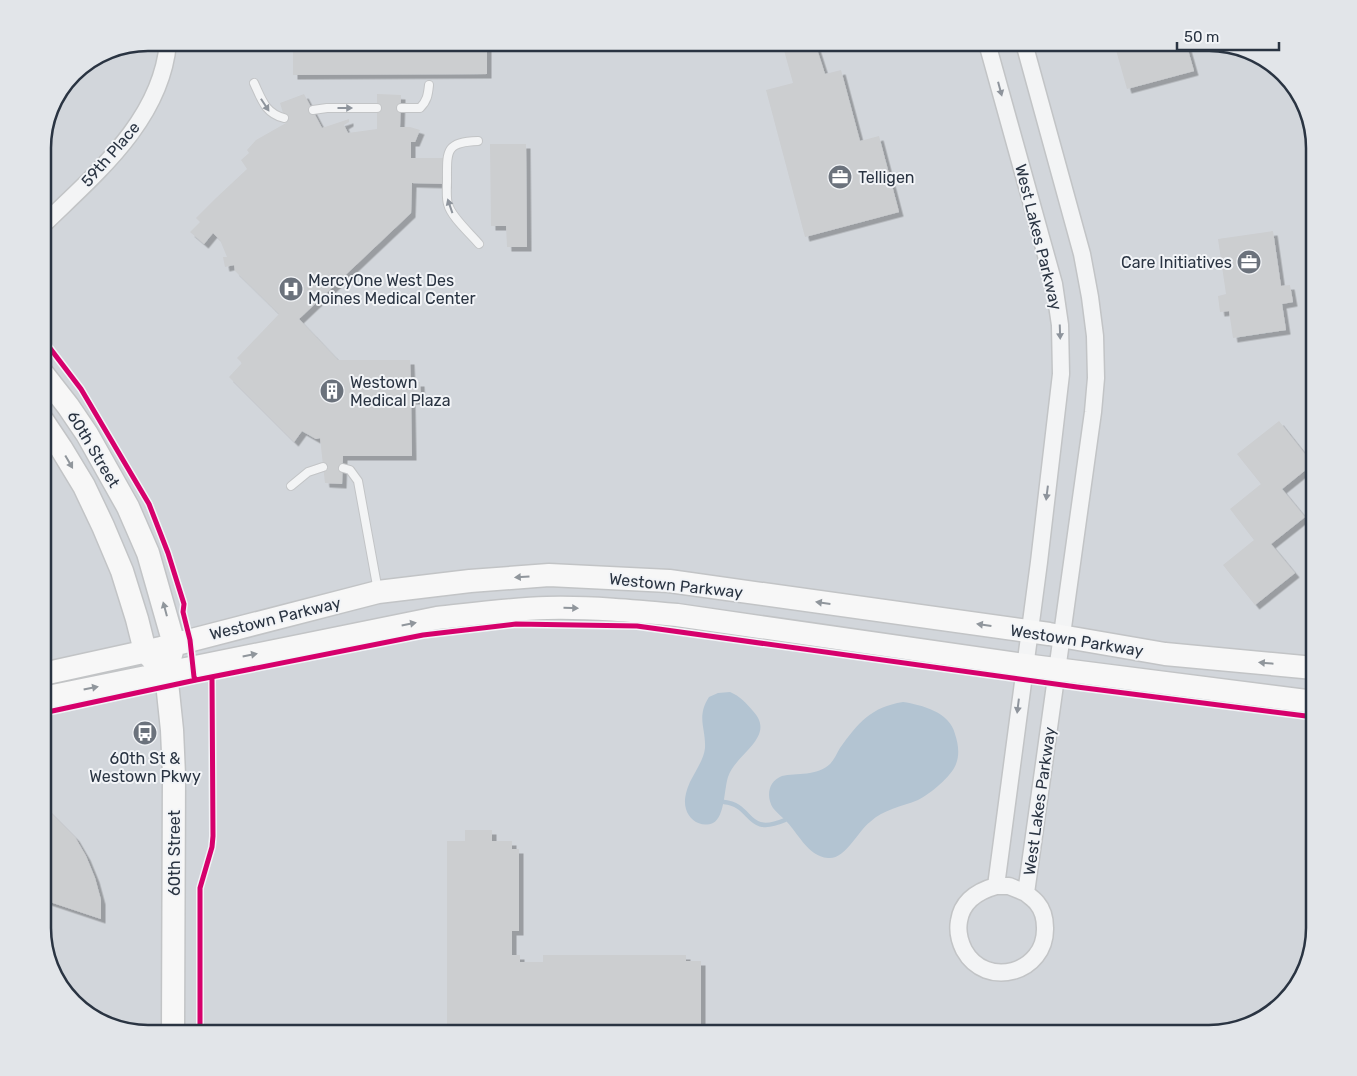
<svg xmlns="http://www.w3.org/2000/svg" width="1357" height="1076" font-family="Rubik,sans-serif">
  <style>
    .built { fill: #d2d6db }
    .water { fill: #b3c4d2 }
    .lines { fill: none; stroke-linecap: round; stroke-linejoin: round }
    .stream { stroke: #b3c4d2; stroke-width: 4.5 }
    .building { fill: #ccced0; filter: url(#shadow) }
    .lane-casing { stroke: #c2c4c6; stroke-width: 10 }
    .street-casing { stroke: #c2c4c6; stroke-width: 19 }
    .secondary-casing { stroke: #c2c4c6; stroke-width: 25 }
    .lane { stroke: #f3f4f5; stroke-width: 8 }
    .street { stroke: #f3f4f5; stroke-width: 16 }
    .secondary { stroke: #f7f7f7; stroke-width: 22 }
    .cycleway-casing { stroke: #f2f4f7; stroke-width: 8 }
    .cycleway { stroke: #d6006c; stroke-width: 5 }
    .oneway { fill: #8e949c }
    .oneway2 { fill: #90969c }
    .labels { text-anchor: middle; stroke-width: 4; stroke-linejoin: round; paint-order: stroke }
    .street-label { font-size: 16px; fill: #2a3442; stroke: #f2f4f7 }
    .poi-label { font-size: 16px; fill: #2a3442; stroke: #f2f4f7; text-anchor: start }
    .rim { fill: none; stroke: #2a3442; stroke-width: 2.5 }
  </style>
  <defs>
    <filter id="shadow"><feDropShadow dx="4.5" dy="4.5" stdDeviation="0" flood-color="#0004"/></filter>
  </defs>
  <rect width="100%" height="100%" fill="#e4e6e8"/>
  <path class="built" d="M149,43H1209L1249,50L1278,69L1304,102L1314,149V928L1307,968L1288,997L1255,1023L1208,1033H148L108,1026L79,1007L54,975L43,934V141L53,102L78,69L108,50Z"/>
  <path class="water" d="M730,692C740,696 746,703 753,711C777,737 736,753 728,777C724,789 725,817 713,823C701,828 689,820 686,809C683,800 687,788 691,780C696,770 704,759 705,748C706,728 696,717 709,697L718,693Z
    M903,702C922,705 950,712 955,734C958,743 960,754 956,764C952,776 930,794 918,800C901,807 884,809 870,822C858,831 845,860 828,858C807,856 798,832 784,819C780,815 776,812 773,808C766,797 768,781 782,776C796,773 818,776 830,764C834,760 837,753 840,748C858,723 871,707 903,702Z"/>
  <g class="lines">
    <path class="stream" d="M724,802C754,805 745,837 785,820"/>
  </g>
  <path class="building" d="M293,43H487V74L293,75Z
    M782,43H815L825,74L841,70L860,141L879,136L899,212L805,237L766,90L793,83Z
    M1114,43H1186L1194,71L1127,89Z
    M304,94L322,128L349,119V122L344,125L348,133L377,129V94L401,95L400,127H410L420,130L415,142H411V158H447V184L412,183L411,213L299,319L338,360H410L411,382H420L421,400H411L412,456H343L342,484L325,483L320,438L316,439L302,431L294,442L229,377L242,363L237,358L279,314L235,271L234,265L225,267L223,257H227L220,240L213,233L204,244L190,232L200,222L196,218L216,198L247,169L241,160L249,153L247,150L256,140L286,123L280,103Z
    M490,144H526L527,247H507L506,226H491Z
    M1273,231L1281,286L1290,285L1293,302L1282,304L1286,330L1233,338L1229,311L1220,312L1218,296L1226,294L1218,239Z
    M1279,421L1313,464L1282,489L1305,517L1271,544L1295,573L1255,605L1223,565L1254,540L1230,509L1261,484L1237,454Z
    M43,805L75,837L86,856L95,878L101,900V919L44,900L47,892L43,891Z
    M1305,812H1314V860H1304Z
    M465,830H492V841H512V849H519V931H512V955H520V962H543V955H686V961H701V1027H661L662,1033H551V1027H447V841H465Z"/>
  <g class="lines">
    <defs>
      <path id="lane" d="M254,83C262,100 265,113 284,118
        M401,108H420C427,101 428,95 429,85
        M313,110L327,108H377
        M478,141C445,142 447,151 447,181C447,188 446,198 448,204C451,217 471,234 479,244
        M343,468L350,470L358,481L378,591
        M291,486L308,472L323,467"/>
      <path id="street" d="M987,43L1054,284L1060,325L1061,374L1039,562L996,886C978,891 962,901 959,921C957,932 959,940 964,950C986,990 1046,973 1045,928C1045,920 1043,910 1037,903C1034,899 1029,896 1026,893L1093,412L1096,378L1095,336L1090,297L1082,254L1024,43
        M43,225C95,174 161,121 168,43
        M996,886H1009L1026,893"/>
      <path id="secondary" d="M43,374L68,406L87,434L128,507L148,553L174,644L166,673L172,730L174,775L173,1033
        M43,421L61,448L84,486L103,526L122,571L137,619L145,651L154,661
        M43,674L161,648L378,592L470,581L549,575L669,581L1049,634L1165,654L1314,668
        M43,698L437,618C474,614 511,609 547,608C591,607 634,611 677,615L1024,665L1314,702"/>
    </defs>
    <use href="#lane" class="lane-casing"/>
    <use href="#street" class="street-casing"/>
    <use href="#secondary" class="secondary-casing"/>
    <use href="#lane" class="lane"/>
    <use href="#street" class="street"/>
    <use href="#secondary" class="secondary"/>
    <defs>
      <path id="cycleway" d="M43,339L81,389L149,504L168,553L184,604L183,612L190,640L194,677L196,680
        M43,713L196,680L423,635L516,624L637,626L1077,687L1314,717
        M200,1033V888L212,847L213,836L212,677"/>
    </defs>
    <use href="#cycleway" class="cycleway-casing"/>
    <use href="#cycleway" class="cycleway"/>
  </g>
  <defs><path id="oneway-solid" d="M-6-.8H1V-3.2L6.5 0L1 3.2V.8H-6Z" transform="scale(1.25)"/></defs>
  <g class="oneway">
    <use href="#oneway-solid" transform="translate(1000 89) rotate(75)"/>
    <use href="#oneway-solid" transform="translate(265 105) rotate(57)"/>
    <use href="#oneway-solid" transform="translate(345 108)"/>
    <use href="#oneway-solid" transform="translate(450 206) rotate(-109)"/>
    <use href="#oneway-solid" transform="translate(1060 332) rotate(88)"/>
    <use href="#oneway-solid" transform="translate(1047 493) rotate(97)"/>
    <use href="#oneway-solid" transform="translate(1018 706) rotate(97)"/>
  </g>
  <g class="oneway2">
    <use href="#oneway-solid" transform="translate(69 462) rotate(60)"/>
    <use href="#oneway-solid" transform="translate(522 577) rotate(176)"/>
    <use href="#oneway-solid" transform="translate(823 603) rotate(-172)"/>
    <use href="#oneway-solid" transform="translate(571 608) rotate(1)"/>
    <use href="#oneway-solid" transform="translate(165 609) rotate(-105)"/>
    <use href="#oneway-solid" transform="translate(409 624) rotate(-11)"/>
    <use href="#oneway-solid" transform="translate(984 625) rotate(-172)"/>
    <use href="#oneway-solid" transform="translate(250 655) rotate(-11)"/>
    <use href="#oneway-solid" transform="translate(1266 663) rotate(-175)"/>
    <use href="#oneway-solid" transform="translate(91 688) rotate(-11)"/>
  </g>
  <defs>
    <symbol id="office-disc" viewBox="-11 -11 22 22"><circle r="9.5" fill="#6b727c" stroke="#f2f4f7"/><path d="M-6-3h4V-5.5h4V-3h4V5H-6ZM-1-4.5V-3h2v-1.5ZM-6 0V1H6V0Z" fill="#fff"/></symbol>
    <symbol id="hospital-disc" viewBox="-11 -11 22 22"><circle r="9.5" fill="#6b727c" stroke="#f2f4f7"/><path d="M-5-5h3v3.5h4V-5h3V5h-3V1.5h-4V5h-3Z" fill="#fff"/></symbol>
    <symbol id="building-disc" viewBox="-11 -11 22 22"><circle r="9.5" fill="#6b727c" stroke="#f2f4f7"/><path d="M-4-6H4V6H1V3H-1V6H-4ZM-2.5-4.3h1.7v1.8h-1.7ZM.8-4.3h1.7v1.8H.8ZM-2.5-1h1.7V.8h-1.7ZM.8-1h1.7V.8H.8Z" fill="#fff"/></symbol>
    <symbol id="bus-disc" viewBox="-11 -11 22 22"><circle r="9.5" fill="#6b727c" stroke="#f2f4f7"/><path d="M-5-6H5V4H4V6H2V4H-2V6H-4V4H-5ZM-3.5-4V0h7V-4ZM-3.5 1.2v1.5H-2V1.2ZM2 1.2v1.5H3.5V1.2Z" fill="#fff"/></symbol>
  </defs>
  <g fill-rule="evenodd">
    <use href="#office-disc" x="826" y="163" width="28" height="28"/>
    <use href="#office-disc" x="1235" y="248" width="28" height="28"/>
    <use href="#hospital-disc" x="277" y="275" width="28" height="28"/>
    <use href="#building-disc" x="318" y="377" width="28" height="28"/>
    <use href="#bus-disc" x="131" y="719" width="28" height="28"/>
  </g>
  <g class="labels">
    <g class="street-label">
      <text transform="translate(110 154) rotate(-49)" y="6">59th Place</text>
      <text transform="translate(1039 237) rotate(76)" y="6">West Lakes Parkway</text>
      <text transform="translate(94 449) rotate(59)" y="6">60th Street</text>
      <text transform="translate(676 585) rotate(6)" y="6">Westown Parkway</text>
      <text transform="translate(275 618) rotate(-14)" y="6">Westown Parkway</text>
      <text transform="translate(1077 640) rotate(9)" y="6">Westown Parkway</text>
      <text transform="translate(1039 801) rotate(-82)" y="6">West Lakes Parkway</text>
      <text transform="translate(174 853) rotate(-90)" y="6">60th Street</text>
    </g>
    <g class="poi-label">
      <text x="858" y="183">Telligen</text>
      <text x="1232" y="268" text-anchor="end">Care Initiatives</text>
      <text x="308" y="286">MercyOne West Des<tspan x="308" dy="18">Moines Medical Center</tspan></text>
      <text x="350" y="388">Westown<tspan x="350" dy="18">Medical Plaza</tspan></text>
      <text x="145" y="764" text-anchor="middle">60th St &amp;<tspan x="145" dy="18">Westown Pkwy</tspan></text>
    </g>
  </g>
  <path d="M0 0H1357V1076H0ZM148 51H1209A97 97 0 0 1 1306 148V928A97 97 0 0 1 1209 1025H148A97 97 0 0 1 51 928V148A97 97 0 0 1 148 51Z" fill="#e2e5e9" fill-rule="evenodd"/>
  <path class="rim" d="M148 51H1209A97 97 0 0 1 1306 148V928A97 97 0 0 1 1209 1025H148A97 97 0 0 1 51 928V148A97 97 0 0 1 148 51Z"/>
  <path d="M1177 42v8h102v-8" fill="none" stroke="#2a3442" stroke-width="2.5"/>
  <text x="1184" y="42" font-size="15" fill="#2a3442" stroke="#f2f4f7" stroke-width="4" paint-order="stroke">50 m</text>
</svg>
